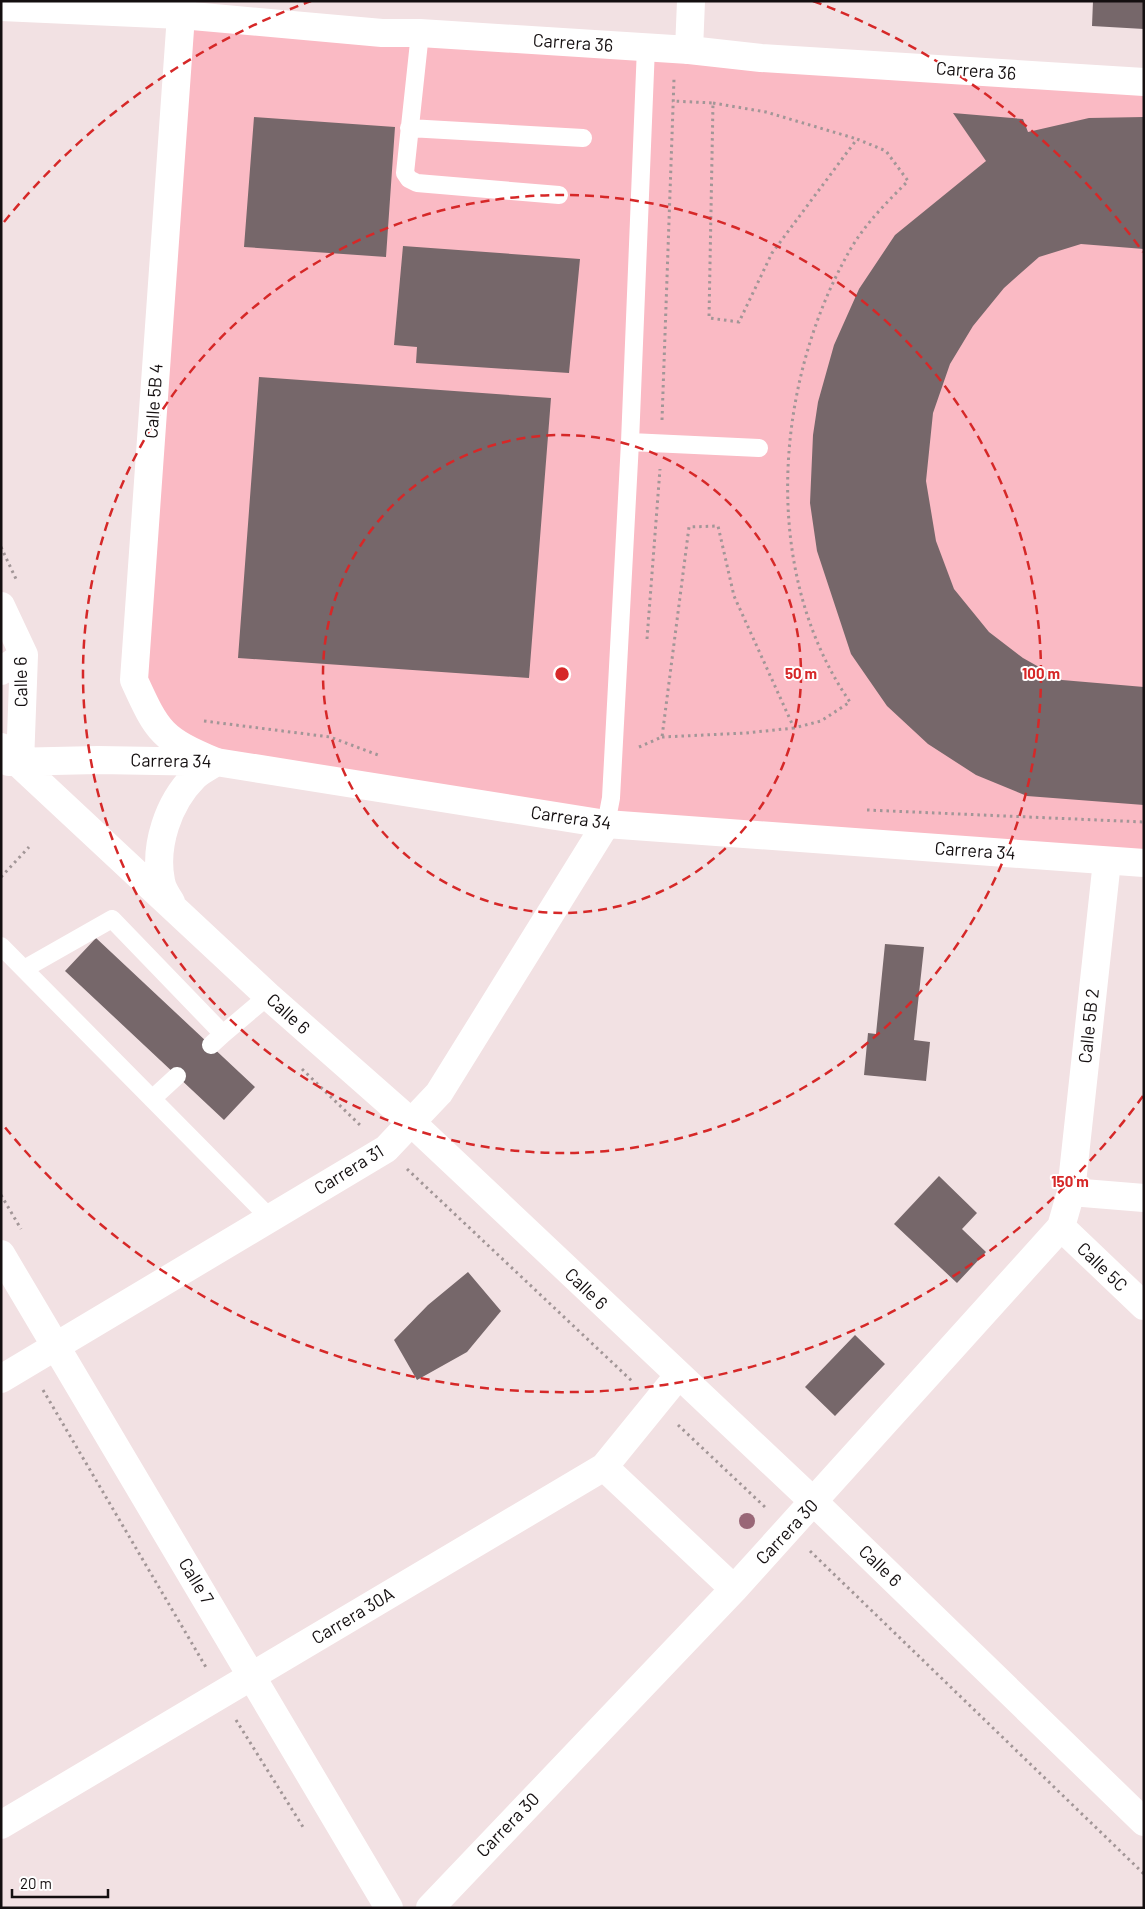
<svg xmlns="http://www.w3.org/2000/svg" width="1145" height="1909" font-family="Barlow,sans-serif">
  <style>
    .pitch { fill: #fabac4 }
    .building { fill: #76676a }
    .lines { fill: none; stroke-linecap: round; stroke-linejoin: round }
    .path { stroke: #a29697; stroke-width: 3; stroke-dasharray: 2.5 4; stroke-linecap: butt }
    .lane { stroke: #fff; stroke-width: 18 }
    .street { stroke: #fff; stroke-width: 28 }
    .secondary { stroke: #fff; stroke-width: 28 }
    .tree { fill: #996777 }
    .ring { fill: none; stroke: #d62828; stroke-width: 2.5; stroke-dasharray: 9 6 }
    .labels { text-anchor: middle; stroke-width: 4; stroke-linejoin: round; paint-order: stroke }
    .street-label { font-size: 18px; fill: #140f10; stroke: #fff }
    .centre { fill: #d62828; stroke: #fff; stroke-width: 2.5 }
    .ring-label { font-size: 15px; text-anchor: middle; font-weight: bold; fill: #d62828; stroke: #fff; stroke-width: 4; stroke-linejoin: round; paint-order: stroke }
  </style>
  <rect width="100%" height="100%" fill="#f2e1e3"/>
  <path class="pitch" d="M181,15L1144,82V863L606,824L183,748L134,680Z"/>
  <path class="building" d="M1093,1H1144V29L1092,26Z
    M953,113L1023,119L1028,132L1089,118L1144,117V249L1081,244L1039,257L1004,288L973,326L950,364L933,413L926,481L936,541L954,589L989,632L1023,658L1062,680L1144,687V805L1027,796L976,775L928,744L887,706L851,654L817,551L810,503L813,435L818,402L834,345L859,289L895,235L986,161Z
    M254,117L395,127L386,257L244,247Z
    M403,246L580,259L569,373L416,363L417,347L394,345Z
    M259,377L551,398L529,678L238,658Z
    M96,938L255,1087L224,1120L65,971Z
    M885,944L924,947L914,1040L930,1042L926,1081L864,1075L868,1033L876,1034Z
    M939,1176L977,1213L962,1229L986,1252L957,1283L894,1224Z
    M468,1272L501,1311L467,1352L417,1380L394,1340L428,1305Z
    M855,1335L885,1364L835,1416L805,1387Z"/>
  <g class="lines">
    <path class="path" d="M713,103L766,112L857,139
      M662,420L674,79
      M1,547L16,579
      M647,639L660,469
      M204,721L330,737L378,755
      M662,737L746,733L794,728
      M639,747L662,737L689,527L718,526L734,596L794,728L821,721L850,702C760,572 774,383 850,250C865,224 887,202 908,181L886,151L857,139L772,253L739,322L709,318L713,103L672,101
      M867,810L1144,822
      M1,877L29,847
      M302,1069L362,1127
      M407,1169L634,1383
      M1,1195L21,1229
      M43,1390L207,1669
      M678,1425L766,1508
      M810,1551L1144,1874
      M236,1720L303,1827"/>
    <path class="lane" d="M420,33L405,173L409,179L417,183L559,195
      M409,128L583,138
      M630,442L759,448
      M606,824L611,798L630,442L646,47
      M1,946L271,1219
      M24,969L112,919L223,1034L211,1045
      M223,1034L268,996
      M152,1099L177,1076"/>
    <path class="street" d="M182,1L134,680C158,733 162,739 216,762
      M689,50L691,1
      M1071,1192L1144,1198
      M1061,1227L1144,1306
      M1,1379L386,1149L439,1093L606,824
      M604,1467L734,1589
      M1,1825L604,1467L678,1376
      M430,1908L734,1589L1061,1227L1071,1192L1107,861"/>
    <path class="secondary" d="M1,7L181,15L382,33H420L689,50L761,58L1144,82
      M1,606L24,655L20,763
      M1,671L24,655
      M1,747L268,996L411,1122L815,1503L1144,1822
      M9,762L98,760L216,762L606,824L1144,863
      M171,902C167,896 162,888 161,881C154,846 168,803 194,777C200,771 209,767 216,762
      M1,1254L389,1908"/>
  </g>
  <circle class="tree" cx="747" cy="1521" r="8"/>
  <g class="ring">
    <circle cx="562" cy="674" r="239"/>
    <circle cx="562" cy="674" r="479"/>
    <path d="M1143 1096A718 718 0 0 1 4 1126M4 222A718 718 0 0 1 311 1M813 1A718 718 0 0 1 1143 252"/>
  </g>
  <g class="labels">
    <g class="street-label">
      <text transform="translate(573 43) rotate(4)" y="6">Carrera 36</text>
      <text transform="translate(976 71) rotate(4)" y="6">Carrera 36</text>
      <text transform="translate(154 401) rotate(-86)" y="6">Calle 5B 4</text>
      <text transform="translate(21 682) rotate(-91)" y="6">Calle 6</text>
      <text transform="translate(171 761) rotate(1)" y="6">Carrera 34</text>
      <text transform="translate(571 818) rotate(8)" y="6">Carrera 34</text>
      <text transform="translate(975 851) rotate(4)" y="6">Carrera 34</text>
      <text transform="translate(288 1014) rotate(42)" y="6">Calle 6</text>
      <text transform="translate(1089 1026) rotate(-84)" y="6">Calle 5B 2</text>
      <text transform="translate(349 1170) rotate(-32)" y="6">Carrera 31</text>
      <text transform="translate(1102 1267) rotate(44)" y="6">Calle 5C</text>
      <text transform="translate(586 1289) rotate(44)" y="6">Calle 6</text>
      <text transform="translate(787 1532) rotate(-47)" y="6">Carrera 30</text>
      <text transform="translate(880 1566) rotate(44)" y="6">Calle 6</text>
      <text transform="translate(196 1581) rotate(59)" y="6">Calle 7</text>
      <text transform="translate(353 1616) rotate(-31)" y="6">Carrera 30A</text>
      <text transform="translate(508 1825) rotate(-46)" y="6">Carrera 30</text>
    </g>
  </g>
  <circle cx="562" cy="674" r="8" class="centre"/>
  <g class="ring-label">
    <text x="801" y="679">50 m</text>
    <text x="1041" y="679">100 m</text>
    <text x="1070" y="1187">150 m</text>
  </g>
  <rect width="1145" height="1909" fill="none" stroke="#140f10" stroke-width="5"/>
  <path d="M12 1889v8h96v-8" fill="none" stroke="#140f10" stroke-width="2.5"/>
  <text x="20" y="1889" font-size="15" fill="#140f10" stroke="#ffffff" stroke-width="4" paint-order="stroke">20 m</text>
</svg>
